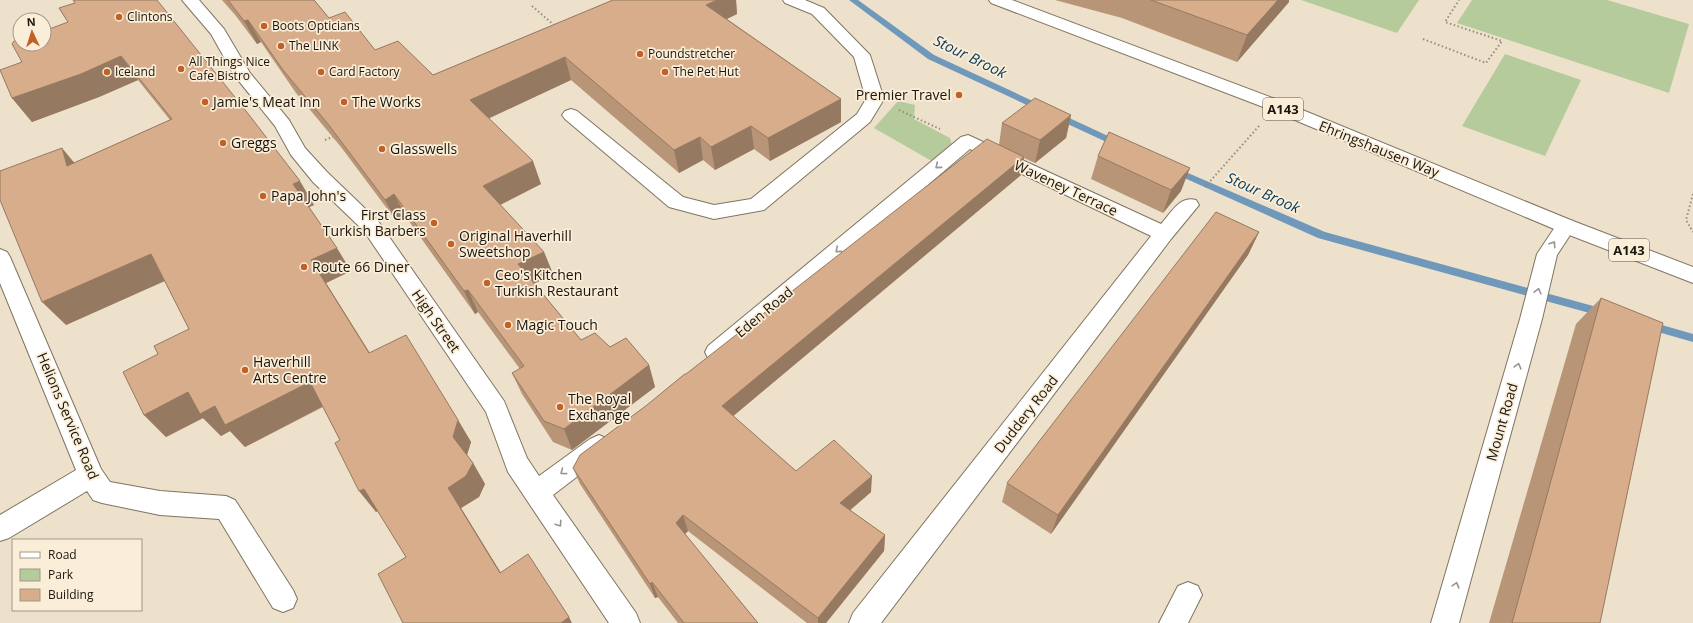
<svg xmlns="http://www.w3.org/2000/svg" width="1693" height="623" font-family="'Open Sans',sans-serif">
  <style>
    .green { fill: #b6cb9c }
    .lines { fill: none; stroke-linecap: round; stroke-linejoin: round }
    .stream { fill: #6f98ba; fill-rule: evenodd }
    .minor-casing { stroke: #7f7460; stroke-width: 2 }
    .major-casing { stroke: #7f7460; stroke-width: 2 }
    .path { stroke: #978d7e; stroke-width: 2; stroke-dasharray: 1.5 2.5; stroke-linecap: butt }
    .minor { fill: #fff; fill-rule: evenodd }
    .major { fill: #fff; fill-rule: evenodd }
    .wall { fill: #b99578 }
    .shaded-wall { fill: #967961 }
    .building { fill: #d7ad8b; stroke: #967961 }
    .oneway { stroke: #989693 }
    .poi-dot { fill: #c26025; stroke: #fbeed8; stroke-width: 1.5 }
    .labels { text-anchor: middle; stroke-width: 3.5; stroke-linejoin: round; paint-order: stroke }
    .far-poi-label { font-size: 12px; fill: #1a150e; stroke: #fbeed8; text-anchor: start }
    .shield { fill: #fbeed8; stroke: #5e564b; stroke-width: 1 }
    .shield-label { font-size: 13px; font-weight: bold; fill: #1a150e }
    .poi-label { font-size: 14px; fill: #1a150e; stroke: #fbeed8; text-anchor: start }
    .street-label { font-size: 14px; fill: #1a150e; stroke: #fbeed8 }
    .water-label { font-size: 15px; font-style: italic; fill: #05395b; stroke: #fbeed8 }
  </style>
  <rect width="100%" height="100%" fill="#ede1cb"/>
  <path class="green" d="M1301,0H1419L1397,33Z
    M1472,0H1607L1689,24L1669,93L1457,23Z
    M1505,54L1581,80L1545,156L1462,126Z
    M898,101L915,105L914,119L950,138L952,145L935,163L874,128Z"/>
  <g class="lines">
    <path class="stream" d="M849,0H858L934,55L1121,142L1123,144L1118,147L1115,146L928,59Z
      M1174,167L1325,232L1604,309L1608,310L1610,313L1608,316L1604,317L1318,238L1171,172L1169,170Z
      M1648,321L1693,334V342L1644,328L1642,325L1644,322Z"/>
    <defs>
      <path id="minor" d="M182,0H199L224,29L250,73L289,120L305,148L327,172L378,221L504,401L527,458L539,476L590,439L599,435L608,439L611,446L608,453L553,495L636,613L640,623H609L508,472L486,412L364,231L313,182L291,155L275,126L234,75L211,34Z
        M783,0H805L824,8L870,55L884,99L870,122L764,210L714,219L669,207L565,119L562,115L565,111L571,109L577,111L683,197L714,205L751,199L857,114L866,99L854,57L812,14L785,3Z
        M968,135L1161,224C1171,213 1180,195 1196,200L1199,205L1171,239L881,623H849L853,613L1151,236L970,149L724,358L716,361L708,358L705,352L708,346L961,137Z
        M1566,219L1573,221L1576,226L1557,255L1542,319L1459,623H1431L1520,319L1537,254L1559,221Z
        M0,249L7,252L10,257L101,469L110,482L160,491L226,496L235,500L293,590L297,599L293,608L283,612L273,608L219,519L160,515L102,503L93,500L87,491L9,538L0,541V515L76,470L0,283Z
        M1188,582L1198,586L1202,595L1188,623H1159L1178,586Z"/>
      <path id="major" d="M989,0H1012L1283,102L1573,221L1693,267V283L1559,231L1271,110L991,3Z"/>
    </defs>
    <use href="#minor" class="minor-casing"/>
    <use href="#major" class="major-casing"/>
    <path class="path" d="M532,6L555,26
      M1423,39L1486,63L1502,41L1445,22L1459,0
      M899,110L940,129
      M325,140L335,136
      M1205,187L1259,126
      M1693,194L1686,220L1693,232"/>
    <use href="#minor" class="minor"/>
    <use href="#major" class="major"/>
  </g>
  <path class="wall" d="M222,0H314L329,18L375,50L433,75L613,0H736L737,14L727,19L841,99V122L770,161L754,149L715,170L703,160L679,173L571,80L489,118L541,184L500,205L544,252L553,274L534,284L581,340L610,347L649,365L655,387L572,450L553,442L522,394L512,373L520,369L478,312L475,314L406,217L397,222L341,147L296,93L261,42L257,44L236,16Z
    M1055,0H1289V2L1237,62L1122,18Z
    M59,8L314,205L309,207L351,271L326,283L370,353L458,420L471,442L467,455L473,463L485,484L479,497L461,508L500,572L569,617L406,557L378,511L376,512L323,407L245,447L230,431L221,436L203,418L166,437L144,415L158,354L189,329L165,281L66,325L74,163L170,120L138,80L99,97L32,122L12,98L22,62L68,22Z
    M1071,115L1066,138L1035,163L1024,158L1021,175L733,416L796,471L871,492L850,510L885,535L884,551L826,623H807L688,531L685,534L758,623H678L658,597L655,598L580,484L573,468L647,405L686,374L999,145L1002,123Z
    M1098,156L1181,191L1163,213L1091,179Z
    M1259,232L1248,255L1051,534L1002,502L1007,483Z
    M1601,298L1600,623H1489L1576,324Z"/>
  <path class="shaded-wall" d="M717,0H736L737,14L709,27L706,5Z
    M1278,0H1289V2L1237,62L1247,35Z
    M248,20L261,42L257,44L244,21Z
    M121,56L138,80L99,97L32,122L12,98Z
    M565,57L571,80L479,123L470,100Z
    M841,99V122L770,161L768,138Z
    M1071,115L1066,138L1035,163L1040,140Z
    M751,126L754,149L715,170L711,147Z
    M700,137L703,160L679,173L674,150Z
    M62,148L82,172L67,166Z
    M1024,157L1021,175L725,423L722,406Z
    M533,161L541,184L492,209L483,186Z
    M1190,168L1181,191L1163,213L1171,190Z
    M300,181L314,205L307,208L293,184Z
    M394,194L406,217L397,222L385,200Z
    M1259,232L1248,255L1051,534L1058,515Z
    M337,248L351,271L326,283L384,376L311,260Z
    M544,252L553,274L527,287L518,264Z
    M151,254L171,278L66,325L42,302Z
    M468,290L478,312L475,314L464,291Z
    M649,365L655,387L572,450L564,429Z
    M310,382L327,404L245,447L230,431L221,436L203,418L166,437L144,415L188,392Z
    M458,420L471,442L466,458L453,437Z
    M473,463L485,484L479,497L461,508L512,591L500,573L448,488Z
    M872,476L871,492L840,519V503Z
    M364,489L380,509L376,512L359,491Z
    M683,515L688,531L681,538L676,523Z
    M885,535L884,551L826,623H818V618Z
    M652,582L658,597L655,598L650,584Z
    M569,617L572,623H561Z"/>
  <path class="building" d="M73,0H157L246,111L300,181L293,184L337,248L311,260L369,353L406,335L458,420L453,437L473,463L466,476L448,488L500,573L528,554L569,617L561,623H403L378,574L406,557L364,489L359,491L335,443L340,440L310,382L225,425L215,406L200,414L188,392L144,415L123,372L158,354L154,346L189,329L151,254L42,302L0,200V171L62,148L67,166L172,119L121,56L81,74L12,98L0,70L22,62L12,44L14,41L20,39V44H44V31L68,22L59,8L75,3Z
    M228,0H314L329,18L345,12L375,50L398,41L433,75L613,0H717L706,5L841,99L768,138L751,126L711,147L700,137L674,150L565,57L470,100L533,161L483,186L544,252L518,264L581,340L595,333L610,347L626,338L649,365L564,429L544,421L512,373L524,366L468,290L464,291L394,194L385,200L328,124L283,70L248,20L244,21Z
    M1151,0H1278L1247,35Z
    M1035,98L1071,115L1040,140L1002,123Z
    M1109,132L1190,168L1171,190L1098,156Z
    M987,139L1024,157L722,406L796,471L834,440L872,476L840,503L885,535L818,618L683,515L676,523L758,623H684L652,582L650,584L573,468L580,455L647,405L681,377L685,374H686Z
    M1216,212L1259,232L1058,515L1007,483Z
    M1601,298L1663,323L1600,623H1512Z"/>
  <defs><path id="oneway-chevron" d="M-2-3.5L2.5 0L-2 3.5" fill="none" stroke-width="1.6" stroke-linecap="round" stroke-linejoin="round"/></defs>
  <g class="oneway">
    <use href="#oneway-chevron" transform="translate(938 166) rotate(140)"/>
    <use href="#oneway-chevron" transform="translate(1553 244) rotate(-56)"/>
    <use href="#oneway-chevron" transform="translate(838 250) rotate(140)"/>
    <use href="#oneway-chevron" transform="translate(1538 291) rotate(-76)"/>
    <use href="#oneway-chevron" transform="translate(1518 366) rotate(-74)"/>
    <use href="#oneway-chevron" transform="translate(563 472) rotate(143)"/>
    <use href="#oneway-chevron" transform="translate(559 524) rotate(56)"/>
    <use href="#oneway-chevron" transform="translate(1456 585) rotate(-74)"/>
  </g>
  <g class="poi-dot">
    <circle cx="119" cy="17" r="4"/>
    <circle cx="264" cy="26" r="4"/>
    <circle cx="281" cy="46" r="4"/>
    <circle cx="640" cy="54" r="4"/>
    <circle cx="181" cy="69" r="4"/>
    <circle cx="107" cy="72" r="4"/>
    <circle cx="321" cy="72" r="4"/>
    <circle cx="665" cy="72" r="4"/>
    <circle cx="959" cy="95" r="4"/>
    <circle cx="205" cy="102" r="4"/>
    <circle cx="344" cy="102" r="4"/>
    <circle cx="223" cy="143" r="4"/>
    <circle cx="382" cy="149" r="4"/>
    <circle cx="263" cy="196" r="4"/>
    <circle cx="434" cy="223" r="4"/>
    <circle cx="451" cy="244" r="4"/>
    <circle cx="304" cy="267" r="4"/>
    <circle cx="487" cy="283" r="4"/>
    <circle cx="508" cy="325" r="4"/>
    <circle cx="245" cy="370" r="4"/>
    <circle cx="560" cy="407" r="4"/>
  </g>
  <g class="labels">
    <g class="far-poi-label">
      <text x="127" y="21">Clintons</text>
      <text x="272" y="30">Boots Opticians</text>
      <text x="289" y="50">The LINK</text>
      <text x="648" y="58">Poundstretcher</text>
      <text x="189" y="66">All Things Nice<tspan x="189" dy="14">Cafe Bistro</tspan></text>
      <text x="115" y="76">Iceland</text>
      <text x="329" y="76">Card Factory</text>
      <text x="673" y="76">The Pet Hut</text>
    </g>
    <g class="shield">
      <rect x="1263" y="98" width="40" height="22" rx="3"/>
      <rect x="1609" y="239" width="40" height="22" rx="3"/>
    </g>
    <g class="shield-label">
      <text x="1283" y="114">A143</text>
      <text x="1629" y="255">A143</text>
    </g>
    <g class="poi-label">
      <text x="951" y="100" text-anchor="end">Premier Travel</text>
      <text x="213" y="107">Jamie's Meat Inn</text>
      <text x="352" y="107">The Works</text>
      <text x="231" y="148">Greggs</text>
      <text x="390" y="154">Glasswells</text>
      <text x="271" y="201">Papa John's</text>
      <text x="426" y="220" text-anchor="end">First Class<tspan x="426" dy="16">Turkish Barbers</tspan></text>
      <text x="459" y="241">Original Haverhill<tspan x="459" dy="16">Sweetshop</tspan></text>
      <text x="312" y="272">Route 66 Diner</text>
      <text x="495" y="280">Ceo's Kitchen<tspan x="495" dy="16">Turkish Restaurant</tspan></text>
      <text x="516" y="330">Magic Touch</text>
      <text x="253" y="367">Haverhill<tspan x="253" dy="16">Arts Centre</tspan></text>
      <text x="568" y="404">The Royal<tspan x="568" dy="16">Exchange</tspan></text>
    </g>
    <g class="street-label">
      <text transform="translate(1379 149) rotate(22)" y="5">Ehringshausen Way</text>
      <text transform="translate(1066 188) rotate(25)" y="5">Waveney Terrace</text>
      <text transform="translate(764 312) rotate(-40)" y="5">Eden Road</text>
      <text transform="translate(436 321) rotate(55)" y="5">High Street</text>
      <text transform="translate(1026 414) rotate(-52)" y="5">Duddery Road</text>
      <text transform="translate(68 416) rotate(67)" y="5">Helions Service Road</text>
      <text transform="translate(1502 422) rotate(-74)" y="5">Mount Road</text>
    </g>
    <g class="water-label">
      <text transform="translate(970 57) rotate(26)" y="5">Stour Brook</text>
      <text transform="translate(1263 193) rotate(24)" y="5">Stour Brook</text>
    </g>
  </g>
  <rect x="12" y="539" width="130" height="72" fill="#fbeed8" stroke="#a19787"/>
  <rect x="20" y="552" width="20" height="6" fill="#ffffff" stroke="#a19787"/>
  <text x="48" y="559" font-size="12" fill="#1a150e">Road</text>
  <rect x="20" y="569" width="20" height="12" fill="#b6cb9c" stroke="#a19787"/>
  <text x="48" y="579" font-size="12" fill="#1a150e">Park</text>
  <rect x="20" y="589" width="20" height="12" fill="#d7ad8b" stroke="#a19787"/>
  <text x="48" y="599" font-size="12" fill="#1a150e">Building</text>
  <g transform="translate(32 32) rotate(356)"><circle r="19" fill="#fbeed8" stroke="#a19787"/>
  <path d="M0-3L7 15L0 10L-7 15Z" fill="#c26025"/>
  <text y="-6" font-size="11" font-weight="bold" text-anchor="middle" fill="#1a150e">N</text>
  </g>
</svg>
